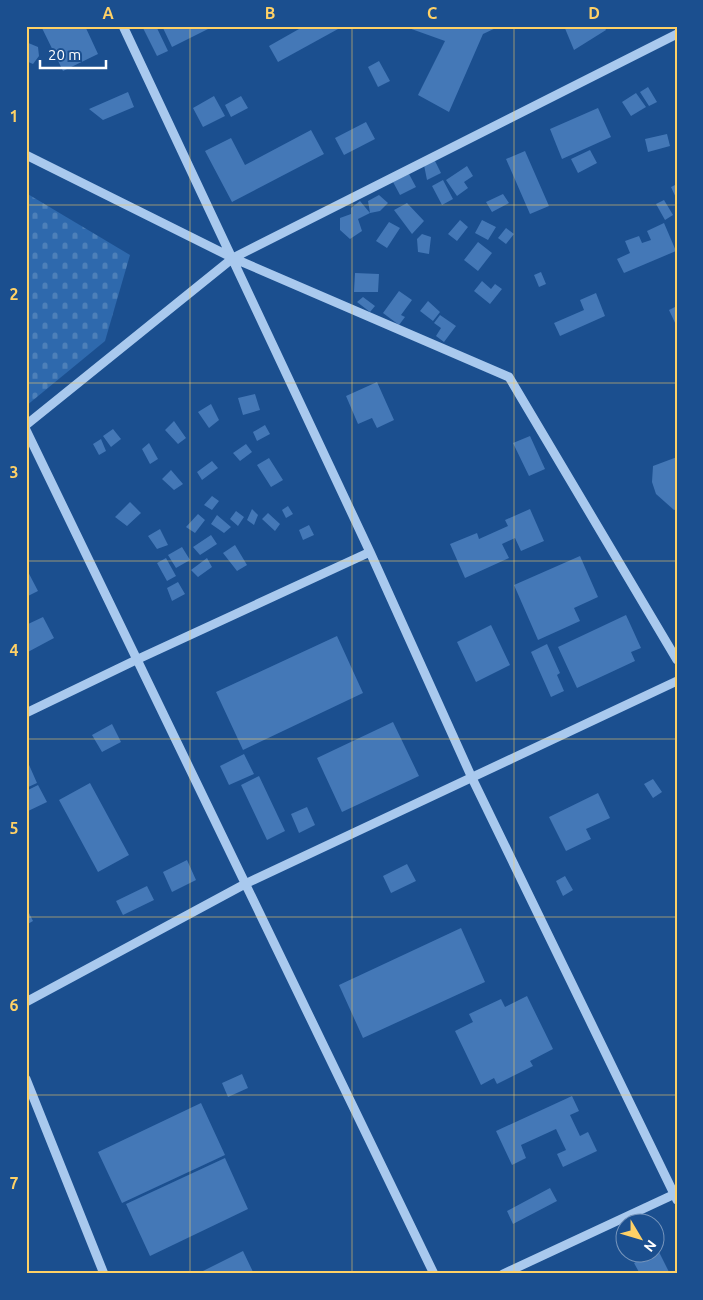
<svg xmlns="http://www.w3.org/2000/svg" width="703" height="1300" font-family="Ubuntu,sans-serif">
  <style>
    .cemetery { fill: url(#cemetery-stones) }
    .building { fill: #4478b7 }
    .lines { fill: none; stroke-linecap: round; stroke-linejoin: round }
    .minor { stroke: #a9c9ee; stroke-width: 9 }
    .grid { fill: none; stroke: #ffd166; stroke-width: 1; stroke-opacity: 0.55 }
    .neatline { fill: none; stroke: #ffd166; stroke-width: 2 }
    .grid-label { font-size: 16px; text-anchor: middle; font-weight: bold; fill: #ffd166 }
  </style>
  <defs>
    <pattern id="cemetery-stones" width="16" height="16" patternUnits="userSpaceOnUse" patternTransform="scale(1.25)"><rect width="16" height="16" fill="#2e69ad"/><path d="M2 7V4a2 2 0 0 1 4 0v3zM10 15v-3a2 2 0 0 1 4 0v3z" fill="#4d80b9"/></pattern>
  </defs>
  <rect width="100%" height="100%" fill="#1b4f8f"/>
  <path class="cemetery" d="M26,193L130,255L105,341L26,406Z"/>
  <path class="building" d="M41,26H85L98,54L63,71Z
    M142,26H156L168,51L157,56Z
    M166,26H214L172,47L163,28Z
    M298,26H336L338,29L278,62L269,46L299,29Z
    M500,26L483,34L449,112L418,95L445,41L403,26Z
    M564,26H604L606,30L574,50Z
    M26,42L38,47L39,56L33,64L26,61Z
    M379,61L390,81L378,87L368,67Z
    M648,87L657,102L649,106L640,92Z
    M128,92L134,107L103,120L89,109Z
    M636,93L646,107L631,116L622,102Z
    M214,96L225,116L203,127L193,108Z
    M241,96L248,108L231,117L225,105Z
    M598,108L611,137L562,159L550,129Z
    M366,122L375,139L344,155L335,138Z
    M311,130L324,154L232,202L205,151L231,138L245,165Z
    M667,134L670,146L648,152L645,139Z
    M590,150L597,163L578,173L571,159Z
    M525,151L549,206L530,214L506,159Z
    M434,159L441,173L427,180L424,165Z
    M467,166L473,176L464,182L468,188L457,196L446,180Z
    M409,174L416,187L400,195L393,182Z
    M443,180L453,199L442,205L432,186Z
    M677,184V200L671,187Z
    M503,194L509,203L492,212L486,202Z
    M379,195L388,203L380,211L370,213L358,219L362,231L350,239L340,230V218L351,214V208L360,201L370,213L368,201Z
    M664,200L673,215L665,220L656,204Z
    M407,203L424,221L412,234L394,210Z
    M460,220L468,227L457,241L448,234Z
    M482,220L496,227L488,240L475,233Z
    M389,222L400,228L387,248L376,241Z
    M664,223L676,251L624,273L617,259L630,253L625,241L639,236L642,243L651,240L647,231Z
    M506,228L514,234L506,244L498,238Z
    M422,234L431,237L429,254L418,252L417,239Z
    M478,242L492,253L478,271L464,260Z
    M541,272L546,284L539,287L534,275Z
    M355,273L379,274L378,292H354Z
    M482,281L491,289L495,284L502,289L490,304L474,291Z
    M399,291L412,300L401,315L405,317L399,325L383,313Z
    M596,293L605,316L560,336L554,323L584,310L580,300Z
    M363,297L375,306L370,312L357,302Z
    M428,301L440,312L433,321L420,311Z
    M677,306V327L669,310Z
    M440,315L456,326L444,342L436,336L441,328L434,323Z
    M377,382L394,420L377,428L372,418L358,424L346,396Z
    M255,394L260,410L243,415L238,398Z
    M211,404L219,420L209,428L198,412Z
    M174,421L186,438L178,444L165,430Z
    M265,425L270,434L257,441L253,432Z
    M113,429L121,439L111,447L103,436Z
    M530,436L545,469L529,476L513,443Z
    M101,439L106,451L99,455L93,444Z
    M149,443L158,459L150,464L142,449Z
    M246,444L252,452L240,461L233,453Z
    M677,457V509L674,510L656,494L652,482L653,466Z
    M269,458L283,480L271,487L257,465Z
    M212,461L218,468L202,480L197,472Z
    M171,470L183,484L174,490L162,479Z
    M212,496L219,501L212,510L204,505Z
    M130,502L141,513L127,526L115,517Z
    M288,506L293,514L286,518L282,510Z
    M252,509L258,515L254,525L247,520Z
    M530,509L544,541L521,551L515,538L502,544L509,558L465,578L450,544L477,533L479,539L508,526L505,520Z
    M236,511L244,517L238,526L230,519Z
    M268,513L280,524L275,531L262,519Z
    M198,514L205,520L195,533L186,527Z
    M217,515L231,527L224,533L211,524Z
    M309,525L314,535L303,540L299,530Z
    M160,529L168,545L157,549L148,536Z
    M211,535L217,544L200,555L193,547Z
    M235,545L247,565L237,571L223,553Z
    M182,547L190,560L176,568L168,555Z
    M580,556L598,597L574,608L580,621L538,640L514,585Z
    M166,558L176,576L167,581L157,563Z
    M207,558L212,567L198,577L191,570Z
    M26,568L38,591L26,597Z
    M178,582L185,594L172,601L167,588Z
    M626,615L641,648L631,652L635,661L577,688L558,647Z
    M43,617L54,638L26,653V625Z
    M491,625L510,665L476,682L457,642Z
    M337,636L363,693L243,750L216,692Z
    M547,644L560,673L557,675L564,691L551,697L531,652Z
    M393,722L419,776L342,812L317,758Z
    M112,724L121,742L102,752L92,735Z
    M244,754L254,774L229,785L220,766Z
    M26,758L37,783L26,788Z
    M259,776L285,831L267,840L241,785Z
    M653,779L662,792L653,798L644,784Z
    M90,783L129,855L98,872L59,800Z
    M38,785L47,802L26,812V791Z
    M598,793L610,818L586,829L591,839L566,851L549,817Z
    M307,807L315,825L299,833L291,814Z
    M187,860L196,880L172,892L163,872Z
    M407,864L416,881L391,893L383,876Z
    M565,876L573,890L563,896L556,881Z
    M147,886L154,900L123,915L116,901Z
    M26,907L33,921L26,925Z
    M461,928L485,982L363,1038L339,985Z
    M527,996L553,1049L530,1061L533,1066L497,1084L494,1078L481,1085L455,1031L473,1022L469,1014L501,999L505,1007Z
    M242,1074L248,1088L228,1097L222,1083Z
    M572,1096L579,1111L570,1115L580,1136L588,1132L597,1151L563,1167L557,1154L566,1150L556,1129L521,1145L526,1158L512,1165L496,1131Z
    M201,1103L225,1155L122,1203L98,1152Z
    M225,1158L248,1209L150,1256L126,1204Z
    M550,1188L557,1201L513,1224L507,1211Z
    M658,1250L670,1274H640L634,1263Z
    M243,1251L254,1274H197Z"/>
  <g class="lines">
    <path class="minor" d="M123,26L370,552L472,778L677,1200
      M26,155L233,258L509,377L677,660
      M26,425L233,258L677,34
      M26,430L434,1274
      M26,713L136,660L370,552
      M26,1002L245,884L677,681
      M26,1079L104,1274
      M503,1274L677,1193"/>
  </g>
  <path class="grid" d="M190,26V1274M352,26V1274M514,26V1274M26,205H677M26,383H677M26,561H677M26,739H677M26,917H677M26,1095H677"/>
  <rect width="703" height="1300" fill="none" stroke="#1b4f8f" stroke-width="55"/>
  <g transform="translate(640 1238) rotate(128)"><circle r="24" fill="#1b4f8f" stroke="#7695bc"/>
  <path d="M0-4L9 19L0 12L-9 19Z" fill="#ffd166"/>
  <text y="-8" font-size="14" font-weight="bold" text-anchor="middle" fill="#ffffff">N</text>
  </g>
  <path d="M40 60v8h66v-8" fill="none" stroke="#ffffff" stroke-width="2.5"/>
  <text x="48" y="60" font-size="15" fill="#ffffff" stroke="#1b4f8f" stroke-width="4" paint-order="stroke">20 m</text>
  <rect x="28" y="28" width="648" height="1244" class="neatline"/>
  <g class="grid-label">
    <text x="108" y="19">A</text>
    <text x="270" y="19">B</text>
    <text x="432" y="19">C</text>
    <text x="594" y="19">D</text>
    <text x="14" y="122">1</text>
    <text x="14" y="300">2</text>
    <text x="14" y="478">3</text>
    <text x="14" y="656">4</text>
    <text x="14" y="834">5</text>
    <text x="14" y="1011">6</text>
    <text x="14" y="1189">7</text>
  </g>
</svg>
